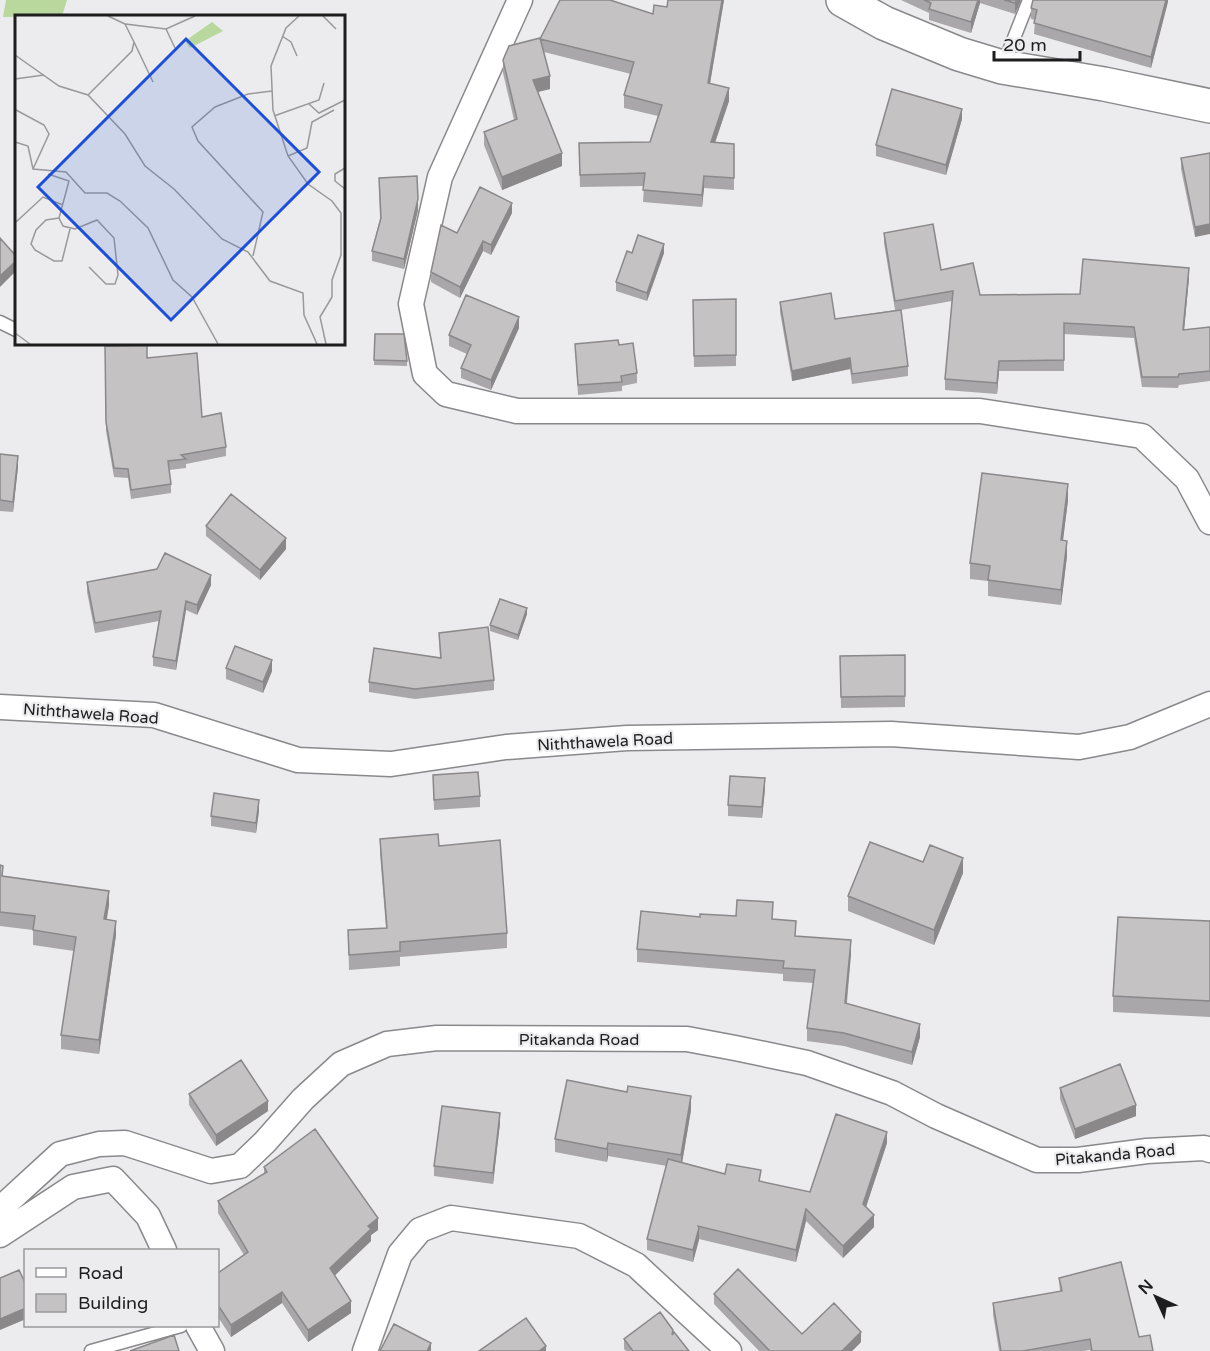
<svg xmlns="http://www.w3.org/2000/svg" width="1210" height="1351" font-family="'Varela Round',sans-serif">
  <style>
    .green { fill: #b8d89d }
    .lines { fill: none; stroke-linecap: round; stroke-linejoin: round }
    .lane-casing { stroke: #89898b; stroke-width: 15 }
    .street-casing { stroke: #89898b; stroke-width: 27 }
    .secondary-casing { stroke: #89898b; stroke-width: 36 }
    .lane { stroke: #fff; stroke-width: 12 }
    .street { stroke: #fff; stroke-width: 24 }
    .secondary { stroke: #fff; stroke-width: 33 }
    .wall { fill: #a9a7a9 }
    .shaded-wall { fill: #8a8889 }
    .building { fill: #c5c2c4; stroke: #8a8889; stroke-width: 1.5 }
    .labels { text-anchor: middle; stroke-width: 4.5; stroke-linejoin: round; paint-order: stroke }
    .street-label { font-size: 16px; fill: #1d1d1e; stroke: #ececee }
    .inset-road { fill: none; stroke: #99999b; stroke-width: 1.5 }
    .view { fill: #1d4ed8; fill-opacity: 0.15; stroke: #1d4ed8; stroke-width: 3 }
    .inset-edge { fill: none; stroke: #1d1d1e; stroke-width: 3 }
  </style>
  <rect width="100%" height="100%" fill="#ececee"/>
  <path class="green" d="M6,0H67L62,16L3,17Z"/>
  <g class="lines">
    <defs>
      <path id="lane" d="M1003,66L1029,0
        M0,322L16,330
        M91,1351L181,1326"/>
      <path id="street" d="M520,0L440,177L411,304L425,374L446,394L517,411H980L1142,436L1187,479L1210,522
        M0,707L154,715L298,760L391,764L506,747L627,738L891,734L1079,747L1130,737L1210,704
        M0,1209L60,1154L99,1144L125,1143L211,1171L240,1166L265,1142L303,1099L341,1064L387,1044L437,1038L687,1039L735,1048L807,1063L892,1093L936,1116L1037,1160H1078L1147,1151L1204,1148L1210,1150
        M0,1235L73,1187L113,1179L148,1216L164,1250
        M198,1326L212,1351
        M365,1351L400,1254L420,1230L451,1218L579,1236L636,1265L729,1351"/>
      <path id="secondary" d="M843,0L884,23L959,54L1002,67L1104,84L1210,106"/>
    </defs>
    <use href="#lane" class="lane-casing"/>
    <use href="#street" class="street-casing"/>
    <use href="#secondary" class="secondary-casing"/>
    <use href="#lane" class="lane"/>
    <use href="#street" class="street"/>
    <use href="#secondary" class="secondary"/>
  </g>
  <path class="wall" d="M724,0L710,84L729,101L715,143L734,144V190L704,188L702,207L643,202L644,186L580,187L579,143L650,142L658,116L624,108V95L631,74L544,52L550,89L538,92L562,166L502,190L484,145V132L514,120L503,73V60L509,46L653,14L667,7Z
    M901,0H1021L1015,14L980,3L971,33L929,20V13Z
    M1168,0L1151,68L1034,34L1035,20L1031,19V8Z
    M962,119L946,175L876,156V145Z
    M1210,153L1195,237L1181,169V158Z
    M379,178L418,210L404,269L372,261V251L380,219Z
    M512,213L491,255L483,251L460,298L431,282V272L457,233Z
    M884,233L980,295L1080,294L1189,278L1184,330L1210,327V381L1179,385L1178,388L1142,387L1134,338L1064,334V371H999L997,394L945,390V379L952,301L901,310L908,366V376L852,384L850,369L792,381L780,312V302L835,319L895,310L884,243Z
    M632,253H664L647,301L616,291V282Z
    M736,299V366L694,367L693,300Z
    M519,328L491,390L461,378V368L467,354L449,346V335Z
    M375,334L407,361V366L374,365Z
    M575,344L619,345L637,373V383L622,386V391L578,395Z
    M105,346L147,358L202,417L226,447V456L186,464V468L169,470L171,484V493L131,499L128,478L114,477L106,431Z
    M0,454L18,467L13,512L0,511Z
    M1068,500L1063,540L1067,556L1061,605L988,596V581L970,579V563Z
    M206,526L286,549L260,580L206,536Z
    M87,582L211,585L197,615L186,610L176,670L153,666V657L159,621L95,633L87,592Z
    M527,614L518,640L490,631V625Z
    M439,633L494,680V690L415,699L369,692V682L440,658Z
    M905,655V707L841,708L840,656Z
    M226,668L272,671L263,693L226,679Z
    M433,775L480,796V807L434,810Z
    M765,789L762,818L728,816V805Z
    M259,811L256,833L211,826V816Z
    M380,839L439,846L507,933V948L400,957V966L349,970L348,930L386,928L380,854Z
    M923,862L963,873L934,945L848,911V896Z
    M0,865L3,876L109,905L107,919L116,935L99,1054L61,1049V1035L74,951L33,945V930L0,926Z
    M773,919L796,936L851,954L847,1003L920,1037L912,1065L844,1046L807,1041V1028L813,983L783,981V974L637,962V949Z
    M1210,921V1017L1113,1012V996Z
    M1060,1088L1136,1116L1075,1139L1060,1099Z
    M189,1094L268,1111L216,1146L189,1105Z
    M691,1110L682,1163L725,1174L810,1192L887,1143L866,1207L874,1227L843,1258L806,1221L796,1262L699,1239L693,1262L647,1250V1239L667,1166L608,1156L607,1162L555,1152V1139Z
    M500,1123L493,1184L434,1176V1166Z
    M264,1167L378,1230L371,1235V1241L334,1276L351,1313L308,1342L282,1303L231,1337L218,1317V1273L244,1255L218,1213V1201L264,1174Z
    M1059,1278L1139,1337L1153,1351H1090V1350L1084,1351H999L993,1314V1303L1060,1292Z
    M714,1294L802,1334L861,1342L852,1351H759L714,1304Z
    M673,1333L689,1351H626L624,1349V1339Z"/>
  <path class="shaded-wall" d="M722,0H724L708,95V83Z
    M978,0H980V3L971,33V22Z
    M1016,0H1021L1015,14V3Z
    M1166,0H1168V2L1151,68V57Z
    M550,76V89L533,93V80Z
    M729,88V101L711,154V142Z
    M962,109V119L946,175V165Z
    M562,153V166L502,190V177Z
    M704,176V188L702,207V195Z
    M418,199V210L404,269V259Z
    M512,203V213L491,255V245Z
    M1210,224V234L1195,237V227Z
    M483,241V251L460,298V287Z
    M664,244V253L647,301V293Z
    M16,261V271L0,287V276Z
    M1189,268V278L1183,341V330Z
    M519,317V328L491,390V380Z
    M850,358V369L792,381V371Z
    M999,361V371L997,394V383Z
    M18,456V467L13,512V502Z
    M1068,484V500L1061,556V540Z
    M286,538V549L260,580V570Z
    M1067,541V556L1061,605V590Z
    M211,575V585L197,615V605Z
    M186,601V610L176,670V661Z
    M527,608V614L518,640V635Z
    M272,660V671L263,693V682Z
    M765,778V789L762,818V807Z
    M259,800V811L256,833V823Z
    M963,858V873L934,945V930Z
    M109,891V905L104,933V919Z
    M116,921V935L99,1054V1040Z
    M851,940V954L845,1016V1003Z
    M920,1024V1037L912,1065V1052Z
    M691,1096V1110L681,1169V1155Z
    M268,1101V1111L216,1146V1135Z
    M1136,1105V1116L1075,1139V1129Z
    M500,1113V1123L493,1184V1173Z
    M887,1132V1143L863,1216V1204Z
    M608,1143V1156L607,1162V1149Z
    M806,1209V1221L796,1262V1250Z
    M874,1215V1227L843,1258V1246Z
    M378,1218V1230L371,1235V1241L330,1280V1268L368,1226Z
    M699,1228V1240L693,1262V1250Z
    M282,1292V1303L231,1337V1325Z
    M351,1301V1313L308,1342V1330Z
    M26,1308V1319L0,1330V1319Z
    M861,1332V1342L852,1351H842Z
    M431,1343V1351H427Z
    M546,1346V1351H539Z"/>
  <path class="building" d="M560,0H610L653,14L654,5L667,7L668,0H722L708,83L729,88L711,142L734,144V178L704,176L702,195L643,190L645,173L580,175L579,143L650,142L662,105L624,95L634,62L540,39Z
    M924,0H978L971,22L929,9L931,3Z
    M1004,0H1016L1015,3Z
    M1033,0H1166L1151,57L1034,23L1037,10L1031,8Z
    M540,38L550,76L533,80L562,153L502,177L484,132L517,119L503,60L509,46Z
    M892,89L962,109L946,165L876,145Z
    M1210,153V224L1195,227L1181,158Z
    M417,176L418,199L404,259L372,251L381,218L379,178Z
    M480,187L512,203L491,245L483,241L460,287L431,272L441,225L457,233Z
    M933,224L941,270L973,263L980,295L1080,294L1083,259L1189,268L1183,330L1210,327V371L1179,374L1178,377H1142L1134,327L1064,323V360L999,361L997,383L945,379L953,291L895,301L884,233Z
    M638,235L664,244L647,293L616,282L627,251L632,253Z
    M0,238L16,256V261L0,276Z
    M831,293L835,319L901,310L908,366L852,374L850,358L792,371L780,302Z
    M466,295L519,317L491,380L461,368L471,345L449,335Z
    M736,299V355L694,356L693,300Z
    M375,334H404L407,361L374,360Z
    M618,340L619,345L633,343L637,373L621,376L622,382L578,385L575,344Z
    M147,345V358L197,353L202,417L221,413L226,447L181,455L186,459L168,461L171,484L131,490L128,469L114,468L106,422L105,346Z
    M0,454L18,456L13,502L0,500Z
    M982,473L1068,484L1061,540L1067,541L1061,590L988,580L990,566L970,563Z
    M231,494L286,538L260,570L206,526Z
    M165,553L211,575L197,605L186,601L176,661L153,657L161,611L95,623L87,582L157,569Z
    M500,599L527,608L518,635L490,625Z
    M488,627L494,680L415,689L369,682L374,648L441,658L439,633Z
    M235,646L272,660L263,682L226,668Z
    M905,655V696L841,697L840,656Z
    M478,772L480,796L434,800L433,775Z
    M730,776L765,778L762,807L728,805Z
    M214,793L259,800L256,823L211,816Z
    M438,834L439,846L500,840L507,933L400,942V951L349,955L348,930L387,928L380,839Z
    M870,842L923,862L930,845L963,858L934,930L848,896Z
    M0,865L3,866L2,876L109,891L104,919L116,921L99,1040L61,1035L76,937L33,930L35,916L0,912Z
    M737,900L773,902L772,919L796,921L795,936L851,940L845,1003L920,1024L912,1052L844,1033L807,1028L815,970L783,968L784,961L637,949L641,911L700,917V914L736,916Z
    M1118,917L1210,921V1001L1113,996Z
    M241,1060L268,1101L216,1135L189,1094Z
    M1120,1064L1136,1105L1075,1129L1060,1088Z
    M567,1080L627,1092L628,1086L691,1096L681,1155L608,1143L607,1149L555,1139Z
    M442,1106L500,1113L493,1173L434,1166Z
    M836,1114L887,1132L863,1204L874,1215L843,1246L806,1209L796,1250L698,1226L699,1228L693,1250L647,1239L668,1159L725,1174L727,1164L761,1170L759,1181L810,1192Z
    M315,1129L378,1218L368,1226L371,1229L330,1268L351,1301L308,1330L282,1292L231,1325L218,1305V1273L248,1252L218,1201L267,1172L264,1167Z
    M1121,1262L1139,1337L1150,1335L1153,1351H1092L1090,1339L1023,1351H1001L993,1303L1062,1291L1059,1278Z
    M738,1269L802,1334L834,1303L861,1332L842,1351H770L714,1294Z
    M19,1270L26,1285V1308L0,1319V1278Z
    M660,1312L673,1330L672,1335L674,1332L689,1351H633L624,1339Z
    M526,1318L546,1346L539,1351H479Z
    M394,1324L431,1343L427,1351H380Z
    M174,1335L179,1351H130Z"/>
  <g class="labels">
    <g class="street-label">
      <text transform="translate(91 713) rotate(4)" y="6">Niththawela Road</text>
      <text transform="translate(605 741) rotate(-3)" y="6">Niththawela Road</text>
      <text x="579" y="1045">Pitakanda Road</text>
      <text transform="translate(1115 1154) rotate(-5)" y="6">Pitakanda Road</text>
    </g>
  </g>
  <g transform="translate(15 15)">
    <rect width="330" height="330" fill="#ececee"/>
    <path d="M197,7L208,16L175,33L170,26Z" fill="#b8d89d"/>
    <path class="inset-road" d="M93,1L110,9M284,1L271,13L256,51L258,95L273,141L293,169L317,186L326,198V240L317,265V282L305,302L311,329M308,1L321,14M151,14L160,33M267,21L276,27L282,41M119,27L138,67M0,40L44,71L73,80L110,119L130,151L159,174L207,224L233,237L255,266L288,278L289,300L302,329M0,64L29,60M73,80L117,36L119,27L110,9L151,14L180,1M294,89L304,98L330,85M1,95L29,110L34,119L18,154M259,101L304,85L309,68M0,127L13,131L18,154L51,157L70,178H92L105,186L133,213L158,265L177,282L203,329M273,141L292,133L297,107L319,95M330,153L320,159V166L330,174M33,159L54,166L44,203L48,211L60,214L82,205L99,223L103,260L100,269H91L74,252M44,203L31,205L21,215L16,229L20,235L39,246H47L55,214M1,207L28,182L48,190M238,241L248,197L183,126L177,112L200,92L233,79L257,76M0,318L15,329"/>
    <path class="view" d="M171,24L304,157L156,305L23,172Z"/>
    <rect width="330" height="330" class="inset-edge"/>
  </g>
  <rect x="24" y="1249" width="195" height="78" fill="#ececee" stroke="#99999b" stroke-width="1.5"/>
  <rect x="36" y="1268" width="30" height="9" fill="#ffffff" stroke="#99999b" stroke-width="1.5"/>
  <text x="78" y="1279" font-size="18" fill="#1d1d1e">Road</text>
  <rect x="36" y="1294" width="30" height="18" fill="#c5c2c4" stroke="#99999b" stroke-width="1.5"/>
  <text x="78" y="1309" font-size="18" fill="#1d1d1e">Building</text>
  <g transform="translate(1156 1297) rotate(315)" stroke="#ececee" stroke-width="4.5" paint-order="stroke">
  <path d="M0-4.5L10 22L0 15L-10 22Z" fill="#1d1d1e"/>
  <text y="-9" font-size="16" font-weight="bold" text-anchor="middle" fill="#1d1d1e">N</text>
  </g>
  <path d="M994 51v9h86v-9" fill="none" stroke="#1d1d1e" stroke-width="3"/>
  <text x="1003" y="51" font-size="18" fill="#1d1d1e" stroke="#ececee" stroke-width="4.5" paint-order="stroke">20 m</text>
</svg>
